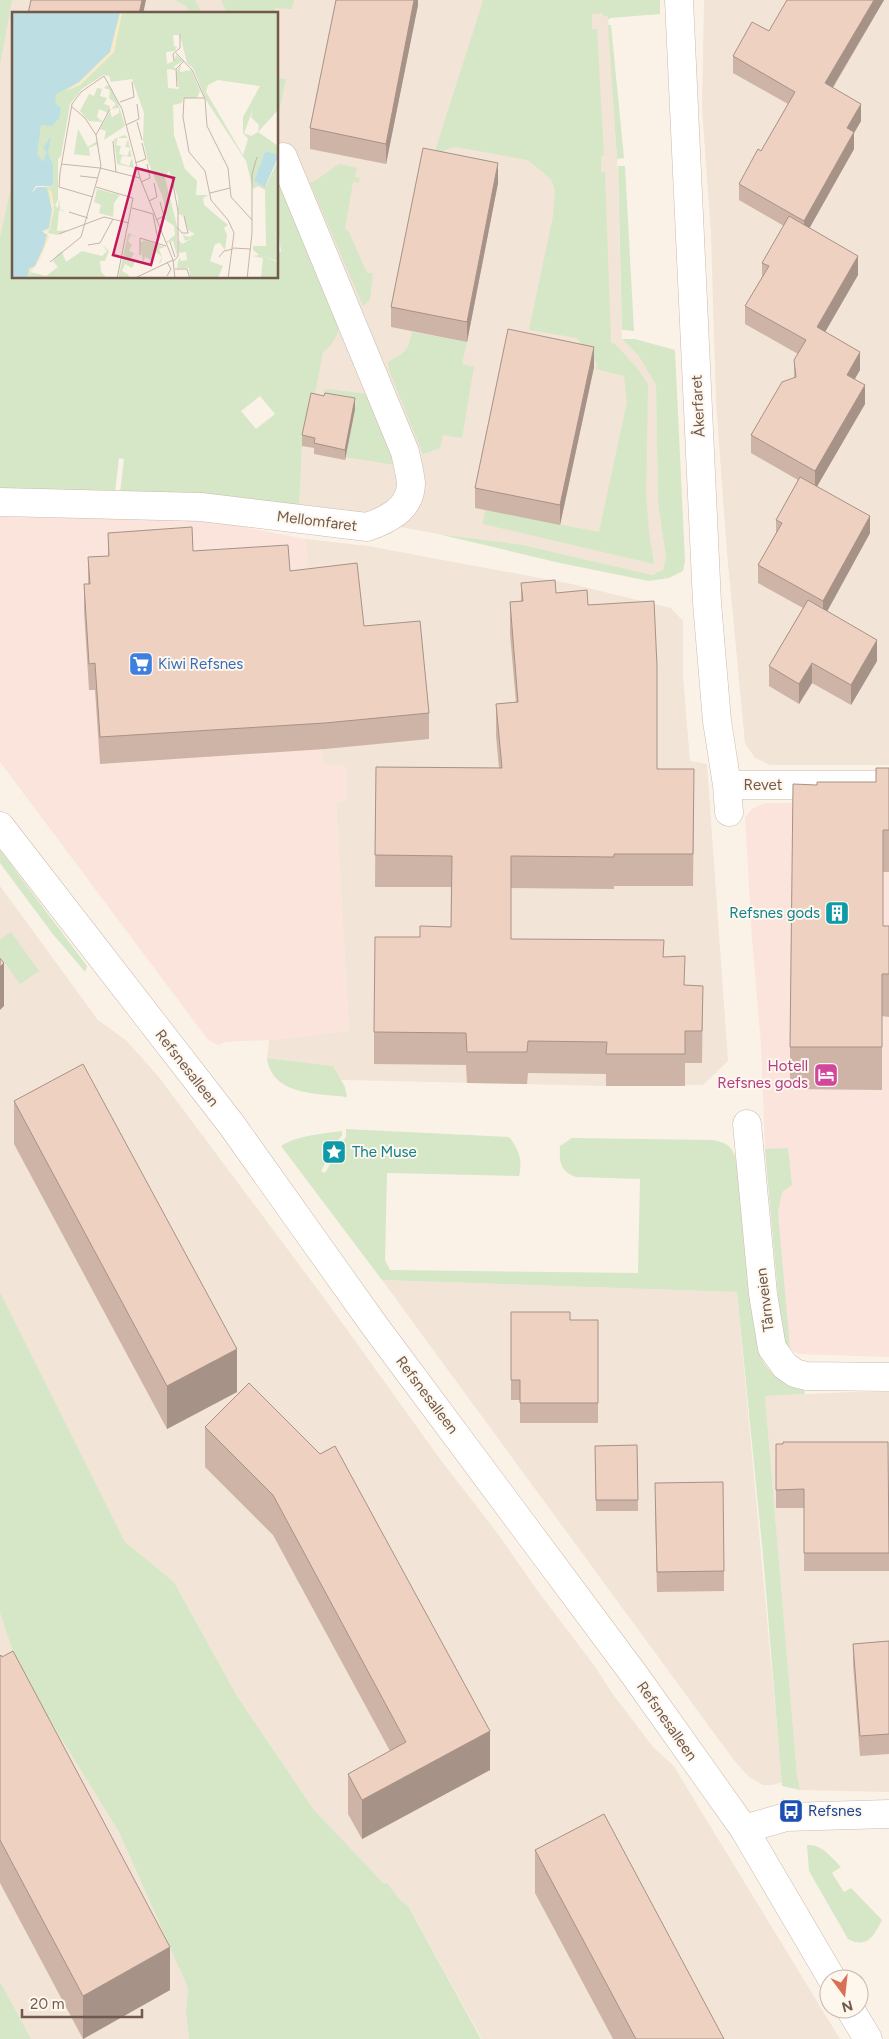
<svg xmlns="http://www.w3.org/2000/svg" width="889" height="2039" font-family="Figtree,sans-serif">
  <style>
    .residential { fill: #f2e4d6 }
    .commercial { fill: #fae4dc }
    .green { fill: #d5e7c6; fill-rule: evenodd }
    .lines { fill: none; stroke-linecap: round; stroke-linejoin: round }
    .minor-casing { stroke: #ccbaae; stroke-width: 29 }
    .minor { stroke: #fff; stroke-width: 28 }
    .wall { fill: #cdb4a6 }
    .shaded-wall { fill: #a79287 }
    .building { fill: #eed1c1; stroke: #a79287 }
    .labels { text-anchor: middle; stroke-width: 4; stroke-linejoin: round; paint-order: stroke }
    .street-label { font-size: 15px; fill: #72594d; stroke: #fef7ed }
    .shop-label { font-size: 15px; fill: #366cbe; stroke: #fef7ed; text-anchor: start }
    .culture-label { font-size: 15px; fill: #0d838f; stroke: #fef7ed; text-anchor: end }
    .hotel-label { font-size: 15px; fill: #b23c85; stroke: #fef7ed; text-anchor: end }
    .transit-label { font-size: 15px; fill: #164399; stroke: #fef7ed; text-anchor: start }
    .inset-road { fill: none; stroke: #c4b5a9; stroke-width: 1 }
    .view { fill: #c2185b; fill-opacity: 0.15; stroke: #c2185b; stroke-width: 2.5 }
    .inset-edge { fill: none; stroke: #72594d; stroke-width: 2.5 }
  </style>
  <rect width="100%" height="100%" fill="#fbf2e7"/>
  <path class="residential" d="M0,0H646L603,10V16L608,17L618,176L622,339L638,355L656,385L658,503L666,558L663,570L652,575L523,545L438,534L299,508L302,446L278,161V14H14V278L0,346Z
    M704,0H889V765H770L755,758L745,743L727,553L716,402L711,235L702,108Z
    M306,539L368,546L567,583L671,608L683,621V677L690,761L707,764L728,1061L703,1085L606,1086L341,1080L333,1066L267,1058L269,1040L349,1031L336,802L346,799V766L323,765Z
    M0,886L98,1020L127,1041L158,1076L330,1306L440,1459L498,1534L537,1590L596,1668L612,1693L653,1747L673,1765L840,2039H482L408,1906L401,1901L387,1883L384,1884L348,1847L314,1810L237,1696L174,1582L125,1542L0,1292Z
    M382,1280L737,1292L782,1782L773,1785H763L749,1777L733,1759Z
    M851,1392H889V1792L800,1790L797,1775L765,1396Z
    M0,1613L19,1670L119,1832L188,1988L186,2012L189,2039H31L0,1982Z"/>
  <path class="commercial" d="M0,517L208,520L306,539L323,764L346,766V800L336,803L349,1031L269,1040L225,1042L218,1045L208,1040L0,762Z
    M889,802V1357L798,1354L786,1345L772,1225L765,1149L761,1044L752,939L745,818L752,809L765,803Z"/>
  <path class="green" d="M0,0H12L0,65Z
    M175,0H195L202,14H190L186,6Z
    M221,0H294L292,9L275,8L273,14H228Z
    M482,0H660V14L610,18L608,20V17L603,16V13L592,14V29H597L604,155L601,156V172H605L611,343L615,344L637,368L648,384L646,494L649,532L654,564L483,524L485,510L599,532L627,402L624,376L596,369L597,364L577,338L529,330L553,216L555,190L551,179L528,160L456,147L447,149L441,153L435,151L482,4Z
    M608,25H611L624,158L617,159Z
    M278,78L286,79L278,116Z
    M278,156L340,322C338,335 334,344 323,352L313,404H310L302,446L299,508L120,493L124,459L119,458L115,492L0,490V238L14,174V278H278V252H281L279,236H278ZM260,396L275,414L256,429L241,411Z
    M340,164L357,168L355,177L360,178L359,183L353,182L345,229L348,230L367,273H373L370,300L363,306L310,183C321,178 329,170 340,164Z
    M618,166H625L634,331L622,330Z
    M412,332L467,342L462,364L474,367L462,438L443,435L440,448L423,454L389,370L388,362C405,353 408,352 412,332Z
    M622,339H635L675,350L685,561L683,571L669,578L649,581L560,563L438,534L523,545L652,575L663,570L666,558L658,503L656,385L638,355Z
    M327,389L368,394L395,465L345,457L355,409L322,402L324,391Z
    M0,850L87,966L85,972L52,933L0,863Z
    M11,932L39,971L20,984L0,956V940Z
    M267,1058L333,1066L345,1087L347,1097C317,1093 272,1096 267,1058Z
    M346,1129L509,1137C519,1149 523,1161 519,1176L387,1173L385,1260L390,1270L638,1273L640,1179L576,1177C560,1172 559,1161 560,1146L572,1138L713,1140C732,1144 733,1149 738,1166L747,1274L760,1356C769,1374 784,1386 804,1390L805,1394L765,1396L797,1775L800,1790L782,1786L763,1555L737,1292L382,1280L281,1146C298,1135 322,1134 342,1131V1135L337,1142L326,1145L323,1150V1156L327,1160L321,1171L325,1173L332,1161L336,1162L340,1160L343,1152L339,1147L346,1137Z
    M788,1148L792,1185L782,1192L778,1213L790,1348L786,1345L780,1318L765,1149Z
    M0,1292L125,1542L174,1582L237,1696L314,1810L384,1884L387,1883L401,1901L408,1906L481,2039H189L186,2012L188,1988L119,1832L19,1670L0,1613Z
    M807,1845C822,1844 831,1857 841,1867L832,1873L844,1892L851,1888L882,1920C874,1936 867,1949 848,1939L809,1871Z
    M0,1982L3,1987L31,2039H0Z"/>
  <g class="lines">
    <defs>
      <path id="minor" d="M679,0L707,603L717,721L727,785L729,812
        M0,502L201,507L367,527C387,520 411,509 411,483C410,473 407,462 405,452L283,157
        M727,785H889
        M0,826L231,1124L374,1325L636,1677L744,1829L832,1979
        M747,1124L763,1294L772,1348L785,1366L795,1373L806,1376L889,1377
        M744,1829L786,1817L889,1814
        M850,2009L868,2039"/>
    </defs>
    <use href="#minor" class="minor-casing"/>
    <use href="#minor" class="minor"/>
  </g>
  <path class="wall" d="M418,0V5L386,164L310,149V128Z
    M884,0L833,88L861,121L854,133V149L809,228L858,275L825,332L860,370L854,379L865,404L817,486L870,533L827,611L877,661L851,705L812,683L799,704L769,686V666L803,608L758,583V565L776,533V520L798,480L751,453V435L794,377V360L798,354L745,324V306L762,277V263L784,226L739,200V184L761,151L788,104L733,73V56L769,31Z
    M498,183L467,342L391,327V307Z
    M594,367L560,525L475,508V488Z
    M324,396L355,409L345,460L314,454V448L302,446V435Z
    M108,533L290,571L364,626L429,713V739L325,749L100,764L95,690H89L84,611V584H88V557L108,556Z
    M521,583L556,593L588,605L657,769L694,801L693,886H614V889L511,888V939L664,957L685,985L703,986L702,1063H685V1086H606V1074L528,1073L527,1084L467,1083L466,1065L374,1064V1032L420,937L451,927V887H375L376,767L499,768L496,736V704L516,702L510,634V602L521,601Z
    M889,768V872H883V926H889V1017L882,1016V1090L790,1089V1047L817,785L876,782Z
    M14,1101L237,1392L167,1429L14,1144Z
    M511,1312L570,1320H598V1423H520V1400H511Z
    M249,1383L490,1770L362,1839L348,1814V1774L390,1751L273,1535L205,1467V1427Z
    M776,1444L889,1502V1571H804V1508H776Z
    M637,1445L638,1511H596L595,1446Z
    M655,1503L724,1571V1591L657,1592Z
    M889,1641V1754L860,1756L853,1664V1644Z
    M0,1656L170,1990L83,2039L0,1883Z
    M535,1850L724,2039H613L535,1893Z"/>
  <path class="shaded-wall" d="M142,0H146L143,14H139Z
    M414,0H418V5L386,164V144Z
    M874,0H884L825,100V83Z
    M861,104V121L854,133V149L804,238V221L847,128Z
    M498,163V183L467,342V322Z
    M858,256V275L817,346V327Z
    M594,347V367L560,525V505Z
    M860,352V370L847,393V375Z
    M865,385V404L815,490V471Z
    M355,398V409L345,460V450Z
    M870,516V533L823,619V601Z
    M877,640V661L851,705V685Z
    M812,663V683L799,704V684Z
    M4,963V1006L0,1010V967Z
    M237,1349V1392L167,1429V1386Z
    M490,1731V1770L362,1839V1800Z
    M170,1947V1990L83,2039V1996Z"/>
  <path class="building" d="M31,0H142L139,14H28Z
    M336,0H414L386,144L310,128Z
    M787,0H874L825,83L861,104L847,128L854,132L804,221L739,184L758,149L761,151L795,92L733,56L752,22L769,31Z
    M423,148L498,163L467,322L391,307Z
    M789,216L858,256L817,327L860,352L847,375L865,385L815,471L751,435L782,382L796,377L794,360L806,340L745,306L769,266L762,263Z
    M508,329L594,347L560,505L475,488Z
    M311,393L324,396L325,393L355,398L345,450L314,443L315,438L302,435Z
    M800,477L870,516L823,601L758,565L782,523L776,520Z
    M192,527L193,551L288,545L290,571L357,563L364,626L420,621L429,713L325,723L100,737L95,663L89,664L84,584H90L88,557L109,556L108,533Z
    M555,580L556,593L587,590L588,605L654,601L657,666V769H694L693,854H614V857L511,856V939L664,940L663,957L685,956L684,985L703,986L702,1031H685V1054H606L607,1042L528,1041L527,1052H467L466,1033L374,1032L375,937H420V926L451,927L452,856L375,855L376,767L502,768L496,704L518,702L510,602L523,601L521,583Z
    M808,600L877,640L851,685L812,663L799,684L769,666Z
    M876,768H889V830H883V926H889V974H882V1047H790L793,784L817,785V782H876Z
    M0,958L4,963L0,967Z
    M83,1064L237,1349L167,1386L14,1101Z
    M511,1312H570V1320H598V1403H520V1380H511Z
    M249,1383L320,1454L335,1446L490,1731L362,1800L348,1774L406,1742L273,1495L205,1427Z
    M783,1442H888L889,1553H804V1489L776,1490V1444H783Z
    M637,1445L638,1500H596L595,1446Z
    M723,1482L724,1571L657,1572L655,1483Z
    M889,1641V1734L860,1736L853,1644Z
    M13,1651L170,1947L83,1996L0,1840V1656L1,1655L2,1657Z
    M604,1814L724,2039H636L535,1850Z"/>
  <defs>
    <symbol id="supermarket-square" viewBox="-11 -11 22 22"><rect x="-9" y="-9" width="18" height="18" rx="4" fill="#3f7fe0" stroke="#fef7ed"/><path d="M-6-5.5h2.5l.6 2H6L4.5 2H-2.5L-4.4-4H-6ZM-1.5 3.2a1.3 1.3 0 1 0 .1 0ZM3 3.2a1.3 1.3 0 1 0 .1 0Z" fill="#fff"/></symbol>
    <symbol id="building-square" viewBox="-11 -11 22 22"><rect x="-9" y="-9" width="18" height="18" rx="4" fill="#0f9aa8" stroke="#fef7ed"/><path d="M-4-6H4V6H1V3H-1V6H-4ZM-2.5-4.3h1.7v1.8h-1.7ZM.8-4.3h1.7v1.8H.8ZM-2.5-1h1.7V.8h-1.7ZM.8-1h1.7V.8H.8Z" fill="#fff"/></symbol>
    <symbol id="hotel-square" viewBox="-11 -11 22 22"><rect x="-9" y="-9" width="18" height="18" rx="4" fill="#d1479c" stroke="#fef7ed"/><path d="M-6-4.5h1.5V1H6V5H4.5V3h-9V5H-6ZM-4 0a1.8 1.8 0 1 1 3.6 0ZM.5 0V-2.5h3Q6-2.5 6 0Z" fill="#fff"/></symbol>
    <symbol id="sight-square" viewBox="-11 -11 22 22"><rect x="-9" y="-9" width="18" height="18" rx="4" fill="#0f9aa8" stroke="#fef7ed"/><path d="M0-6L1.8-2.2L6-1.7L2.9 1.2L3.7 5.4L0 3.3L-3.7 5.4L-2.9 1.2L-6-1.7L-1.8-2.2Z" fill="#fff"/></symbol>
    <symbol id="bus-square" viewBox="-11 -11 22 22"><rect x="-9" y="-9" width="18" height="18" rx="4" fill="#1a4fb4" stroke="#fef7ed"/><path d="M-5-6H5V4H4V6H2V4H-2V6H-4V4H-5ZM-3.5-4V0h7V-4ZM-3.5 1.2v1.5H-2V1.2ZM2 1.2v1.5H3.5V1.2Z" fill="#fff"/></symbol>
  </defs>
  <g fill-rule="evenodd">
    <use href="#supermarket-square" x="127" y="650" width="28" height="28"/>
    <use href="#building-square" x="823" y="899" width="28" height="28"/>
    <use href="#hotel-square" x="812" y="1061" width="28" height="28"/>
    <use href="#sight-square" x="320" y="1138" width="28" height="28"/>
    <use href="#bus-square" x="777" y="1797" width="28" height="28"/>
  </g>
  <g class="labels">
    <g class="street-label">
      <text transform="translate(698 406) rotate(-93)" y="5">Åkerfaret</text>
      <text transform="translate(317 521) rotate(7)" y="5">Mellomfaret</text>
      <text x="763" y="790">Revet</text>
      <text transform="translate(187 1068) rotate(52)" y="5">Refsnesalleen</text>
      <text transform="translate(765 1300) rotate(-97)" y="5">Tårnveien</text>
      <text transform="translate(427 1395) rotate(53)" y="5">Refsnesalleen</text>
      <text transform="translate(667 1721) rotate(55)" y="5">Refsnesalleen</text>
    </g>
    <g class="shop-label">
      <text x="158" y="669">Kiwi Refsnes</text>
    </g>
    <g class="culture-label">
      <text x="820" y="918">Refsnes gods</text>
      <text x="352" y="1157" text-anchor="start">The Muse</text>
    </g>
    <g class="hotel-label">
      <text x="808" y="1071">Hotell<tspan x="808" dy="17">Refsnes gods</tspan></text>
    </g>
    <g class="transit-label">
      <text x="808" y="1816">Refsnes</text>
    </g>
  </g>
  <g transform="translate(12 12)">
    <rect width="266" height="266" fill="#fbf2e7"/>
    <path d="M110,0H266V98L246,120L266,134V143L253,139L242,169L254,174L266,148V249L250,244L266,250V266H249L251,246L240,244L247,243L241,238V234H254L253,178L246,174L241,177L234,149L194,88L181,56L175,51L168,23H161L162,34L165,35L163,39L154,40L155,52L162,49L164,43L171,49L161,55L164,56L163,58L155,57L156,76L167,77L164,60L169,52L168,60L179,58L188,79L185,86H171L170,91L161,93L162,123L173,157L185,169L184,183H197L191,186L192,193L216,213L212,216L215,223L213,238L208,231L203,232L198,249L211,254L206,266H178L177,256H165L167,245L169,249L175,248L174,240L167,241L166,227L170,232L181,226L173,229L171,223L177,225L183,222L176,218L172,204L166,202V186L157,159L153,166L165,214V244L161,229L155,231V234L154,230L163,223L162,214L152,207L154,205L151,186L136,150L131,128L132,101L120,67L99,70L97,64L91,63L70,77L58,92L49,144L46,147V187L43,194L46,196L47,186L48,197L54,200L47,198L45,219L57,218L45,223L36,221L42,198L38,178L39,205L36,217L30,219L37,186L31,175L41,174H32V161L25,154L22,142L26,112L41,79L67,66L98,39L69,69L55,78L68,73L102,40ZM206,68L248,74L231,105V121L236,127L231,143L194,80L196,73ZM241,97L239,105L247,113L246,120L239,124L232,121ZM95,73L99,76L106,91L113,114L92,128L94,119L88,117L98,99L100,105L107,101V96L99,97L104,92L97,86L98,78L92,76ZM85,76L90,77L88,84L95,86L92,92L98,94L96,101L87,97L85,105L91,110L77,109L68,99L77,82L82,84ZM66,117L76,135L85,129L89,143L86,132L77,136L78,144L52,141L62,142ZM113,123L116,126H106L104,133L113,135L116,127L118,136L109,134L107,142L115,144L118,137L120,145L110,144L108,151L117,154L120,146L122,156L105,152L102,127ZM85,177L108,183L102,191L101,205L87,201L89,193L82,190ZM31,220L35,224L32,234L23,253L17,257L18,260L34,264L46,255L41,249L45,243L49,240L63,232L50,240L54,250L70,239L90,244L95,239L89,232L97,239L93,249H88L89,260L95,266L8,267ZM116,221L126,225L119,223L116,229L120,233L117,239L122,241L118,248L123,250L120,256L113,252L110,259L117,263L116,266L106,267ZM132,228L153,235L147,237L150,245V248L146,253L150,245L144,240L139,248L133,245L131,252L128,231Z" fill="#d5e7c6" fill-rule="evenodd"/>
    <path d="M107,0H110L102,40L70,71L56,79L98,40ZM36,176L40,181L42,194L38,217L35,219L37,226L28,247L15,267L18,260L16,256L23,253L34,227V220L30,219L37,216L40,194Z" fill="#f7eac4"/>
    <path d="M0,0H108L98,40L67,70L44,82L43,91L49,96L47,107L39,114L29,113L25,142L31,150L35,140L31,136L39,124L36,140L41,154V170L39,174H24L19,182L25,175H34L40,197L37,216L30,219L35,223L32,234L23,254L17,257L15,266H0ZM253,139L267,143L253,175L242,169Z" fill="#bddfe3"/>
    <path class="inset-road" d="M164,41L180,58L193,87L195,114L216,156L219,185L240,208M162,49L161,42L168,36V22M165,75L164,57L172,49M192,86H172L171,105L177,140L193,159L199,188L216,208L222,221L216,267M108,90L122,85L120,70M125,110L130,128M114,113L127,107L125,92M84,123L98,97M101,129L104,160M123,151L134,147L130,131M49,152L88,156L128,166M68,164L86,166M160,167L166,199V244L161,250M129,170L138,166L135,152M84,175L121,186L105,267M198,181L218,176M81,185L47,175L48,161L60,92L69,80L92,64L110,97L128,166L161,248L163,267M137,189L145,185L142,171M120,196L141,202M57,200L76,206M141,202L146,228M144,208L152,204L148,190M165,215L170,221H176L172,204M47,222L92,205L117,211M158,230L163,245M76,233L88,231L101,207M221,236L239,237M128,243V226L154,234M207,245L212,239L221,237M38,250L69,225L89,154L84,123L73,106L59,94M155,250L159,257L155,264M163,257H175L178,267M121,267L161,248M235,267L240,221V162L245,145"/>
    <path class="view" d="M124,156L162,166L139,253L101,243Z"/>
    <rect width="266" height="266" class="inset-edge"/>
  </g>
  <g transform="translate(844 1994) rotate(165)"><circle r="24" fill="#fef7ed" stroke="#c6b8ad"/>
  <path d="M0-4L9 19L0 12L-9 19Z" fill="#db6f56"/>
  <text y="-8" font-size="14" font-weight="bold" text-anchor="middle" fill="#72594d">N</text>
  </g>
  <path d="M22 2009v8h120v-8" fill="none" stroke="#72594d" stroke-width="2.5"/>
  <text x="30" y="2009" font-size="15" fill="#72594d" stroke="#fef7ed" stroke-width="4" paint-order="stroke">20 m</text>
</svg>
